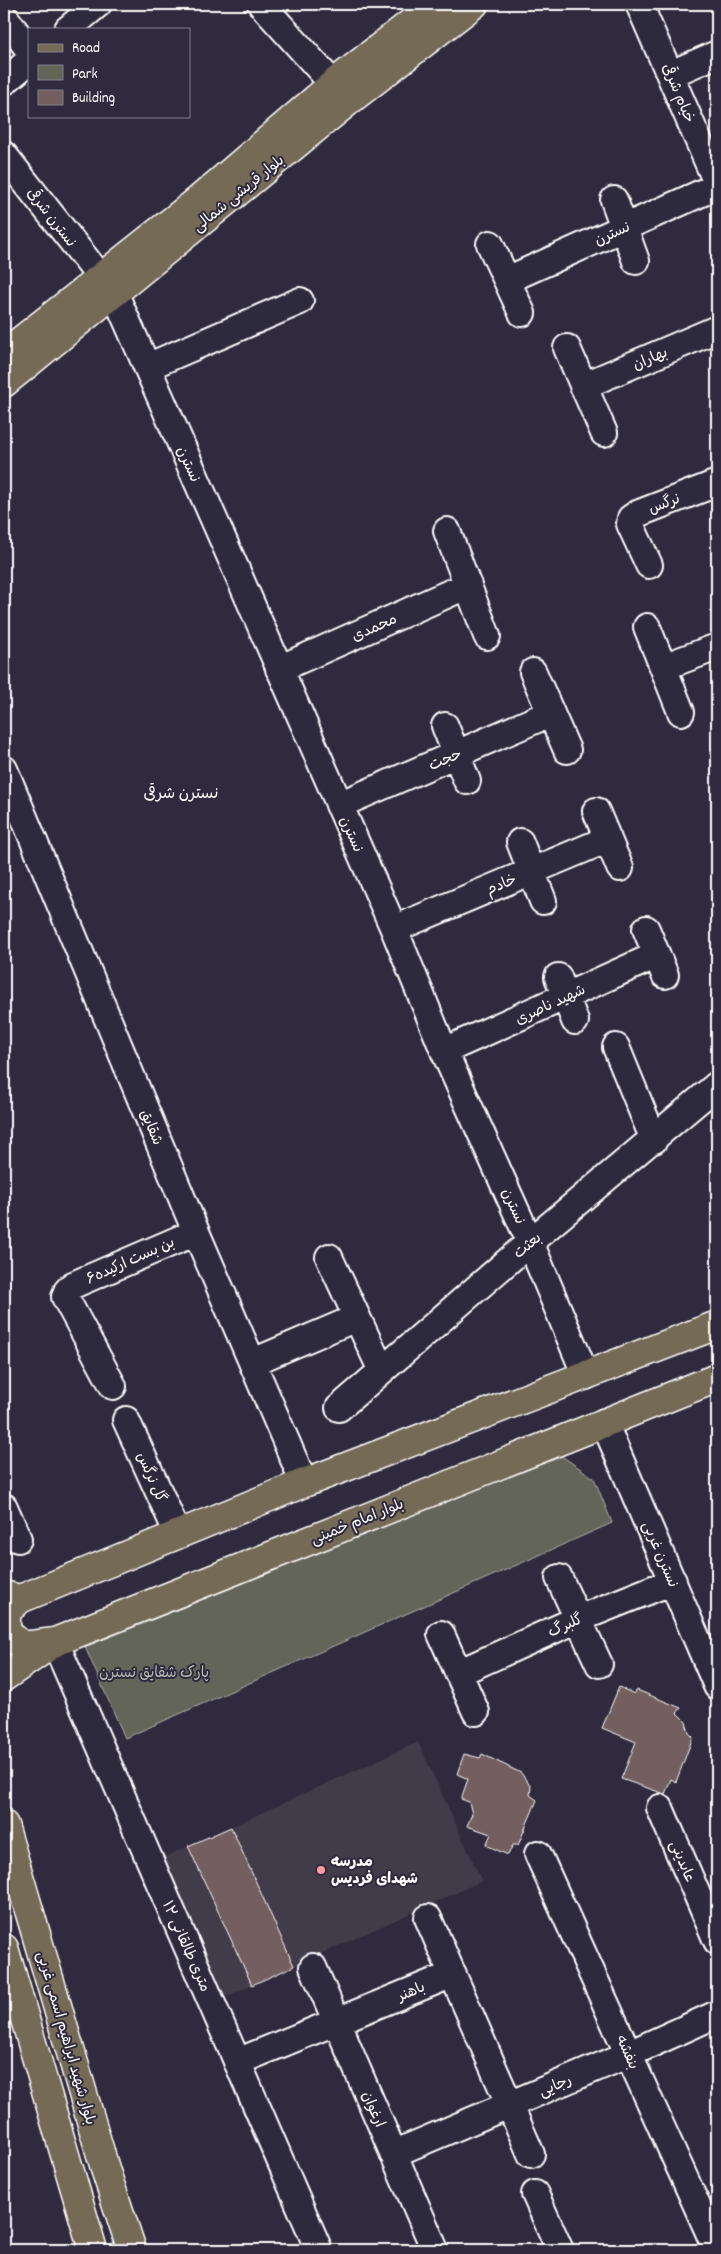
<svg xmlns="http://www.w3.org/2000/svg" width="721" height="2254" font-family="Dekko,'Playpen Sans Arabic',sans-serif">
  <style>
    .built { fill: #433a48 }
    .green { fill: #626558; stroke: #b0b2ac }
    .building { fill: #735e60; stroke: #fff }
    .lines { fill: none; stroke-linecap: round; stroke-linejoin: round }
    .minor-casing { stroke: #fff; stroke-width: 30 }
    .major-casing { stroke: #fff; stroke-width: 31 }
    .minor { stroke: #2f2a3d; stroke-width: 26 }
    .major { stroke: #756a55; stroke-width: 28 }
    .poi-dot { fill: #ff9aa2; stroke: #2f2a3d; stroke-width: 2 }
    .labels { text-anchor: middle; stroke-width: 4; stroke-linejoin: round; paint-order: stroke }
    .street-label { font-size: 15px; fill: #fff; stroke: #2f2a3d }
    .park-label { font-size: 15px; fill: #b8bab4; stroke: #2f2a3d }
    .poi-label { font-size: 15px; font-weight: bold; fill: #fff; stroke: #2f2a3d; text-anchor: start }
    .neighbourhood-label { font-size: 16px; fill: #fff; stroke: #2f2a3d }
  </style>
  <rect width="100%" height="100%" fill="#2f2a3d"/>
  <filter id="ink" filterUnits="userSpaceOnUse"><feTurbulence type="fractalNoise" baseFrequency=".02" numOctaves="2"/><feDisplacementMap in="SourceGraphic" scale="10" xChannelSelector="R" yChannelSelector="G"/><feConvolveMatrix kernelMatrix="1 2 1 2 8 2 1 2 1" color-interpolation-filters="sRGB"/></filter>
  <g filter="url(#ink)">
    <path class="built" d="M418,1742L482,1881L223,1998L160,1859Z"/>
    <path class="green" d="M560,1455L594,1478L612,1523L125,1738L85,1647Z"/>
    <path class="building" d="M619,1687L634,1694L637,1690L681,1708L677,1713L686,1722L689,1733L693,1737L676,1782L671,1779L665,1794L621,1779L636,1742L602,1728Z
      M464,1754L480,1758L482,1754L521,1773L531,1787L530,1795L537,1800L518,1845H513L508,1855L486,1845L491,1834L467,1826L472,1814L469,1802L461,1799L468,1779L457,1774Z
      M231,1827L294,1966L252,1985L188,1846Z"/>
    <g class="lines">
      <defs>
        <path id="minor" d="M261,4L333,84
          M639,4L717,183
          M6,19L29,50
          M68,29L98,4
          M671,74L717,54
          M4,82L29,61
          M4,155L101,278
          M614,200L636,261
          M490,244L522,313
          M507,280L717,186
          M115,294L394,929L444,1051L530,1242L586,1376
          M567,348L604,433
          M147,367L300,301
          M583,386L717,329
          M447,531L487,636
          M649,565L630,524L631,518L637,514L717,483
          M647,627L681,712
          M663,667L717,647
          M279,669L468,585
          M533,672L567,750
          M445,726L467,781
          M4,769L196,1232L304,1483
          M339,805L551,713
          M596,811L620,868
          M520,842L543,901
          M394,929L608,839
          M646,929L665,975
          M558,977L575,1021
          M616,1047L654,1140
          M444,1051L657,955
          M329,1257L381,1369
          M253,1362L356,1318
          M113,1386L65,1297L67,1291L73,1285L196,1232
          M339,1408L530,1242L717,1085
          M126,1420L178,1534
          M604,1422L717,1686
          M4,1507L18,1539
          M559,1578L599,1664
          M441,1634L476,1712
          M55,1642L319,2250
          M458,1673L578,1619L673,1581
          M660,1808L717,1941
          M538,1854L717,2250
          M428,1918L531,2154
          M313,1967L435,2250
          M237,2062L453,1974
          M393,2154L629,2054L717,2014
          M535,2194L560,2250"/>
        <path id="major" d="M4,354L196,202L333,84L435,4
          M4,383L350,100L474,4
          M4,1595L20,1599L304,1483L717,1325
          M20,1599L6,1612V1632L23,1646L55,1642
          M4,1677L55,1642L717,1378
          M4,1825L106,2172L132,2250
          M4,1948L93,2250"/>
      </defs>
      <use href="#minor" class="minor-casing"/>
      <use href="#major" class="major-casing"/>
      <use href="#minor" class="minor"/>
      <use href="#major" class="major"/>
    </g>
  </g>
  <circle class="poi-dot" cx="321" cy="1870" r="5"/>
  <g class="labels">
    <g class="street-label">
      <text transform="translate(679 93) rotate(67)" y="5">خیام شرقی</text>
      <text transform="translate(238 193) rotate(-39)" y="5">بلوار قریشی شمالی</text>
      <text transform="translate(52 217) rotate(52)" y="5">نسترن شرقی</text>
      <text transform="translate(612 233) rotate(-24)" y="5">نسترن</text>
      <text transform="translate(650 358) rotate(-23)" y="5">بهاران</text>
      <text transform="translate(189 464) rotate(66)" y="5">نسترن</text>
      <text transform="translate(664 503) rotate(-21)" y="5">نرگس</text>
      <text transform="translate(374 627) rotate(-24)" y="5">محمدی</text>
      <text transform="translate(445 759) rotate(-23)" y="5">حجت</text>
      <text transform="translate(352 834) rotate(66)" y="5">نسترن</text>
      <text transform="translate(501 884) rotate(-23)" y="5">خادم</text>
      <text transform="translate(550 1004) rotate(-25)" y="5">شهید ناصری</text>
      <text transform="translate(152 1127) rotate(67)" y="5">شقایق</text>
      <text transform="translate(514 1206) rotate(66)" y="5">نسترن</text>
      <text transform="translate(527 1245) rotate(-40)" y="5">بعثت</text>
      <text transform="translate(130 1260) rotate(-24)" y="5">بن بست ارکیده۶</text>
      <text transform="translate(152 1477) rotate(66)" y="5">گل نرگس</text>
      <text transform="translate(357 1521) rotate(-22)" y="5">بلوار امام خمینی</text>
      <text transform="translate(661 1554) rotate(67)" y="5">نسترن غربی</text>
      <text transform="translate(565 1625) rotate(-24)" y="5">گلبرگ</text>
      <text transform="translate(683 1861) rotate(67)" y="5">عابدینی</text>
      <text transform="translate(187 1946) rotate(66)" y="5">۱۲ متری طالقانی</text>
      <text transform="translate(411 1991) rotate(-23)" y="5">باهنر</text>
      <text transform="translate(67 2038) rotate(74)" y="5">بلوار شهید ابراهیم اسمی غربی</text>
      <text transform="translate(628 2052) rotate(66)" y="5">بنفشه</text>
      <text transform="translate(555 2085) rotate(-23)" y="5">رجایی</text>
      <text transform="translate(374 2109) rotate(67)" y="5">ارغوان</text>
    </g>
    <g class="park-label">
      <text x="154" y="1677">پارک شقایق نسترن</text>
    </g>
    <g class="poi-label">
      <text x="331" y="1866">مدرسه<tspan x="331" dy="17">شهدای فردیس</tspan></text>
    </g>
    <g class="neighbourhood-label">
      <text x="181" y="798">نسترن شرقی</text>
    </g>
  </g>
  <rect width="721" height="2254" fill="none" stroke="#2f2a3d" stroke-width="20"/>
  <rect x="10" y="10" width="701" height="2234" fill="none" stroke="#fff" stroke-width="2" filter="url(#ink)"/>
  <rect x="28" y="28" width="162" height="90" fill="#2f2a3d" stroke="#827f8b"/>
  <rect x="38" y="44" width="25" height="8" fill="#756a55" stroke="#827f8b"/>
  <text x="72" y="52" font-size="15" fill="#ffffff">Road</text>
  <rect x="38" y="65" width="25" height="15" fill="#626558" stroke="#827f8b"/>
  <text x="72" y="78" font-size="15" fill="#ffffff">Park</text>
  <rect x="38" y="90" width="25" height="15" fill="#735e60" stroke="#827f8b"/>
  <text x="72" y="102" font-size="15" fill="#ffffff">Building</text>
</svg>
